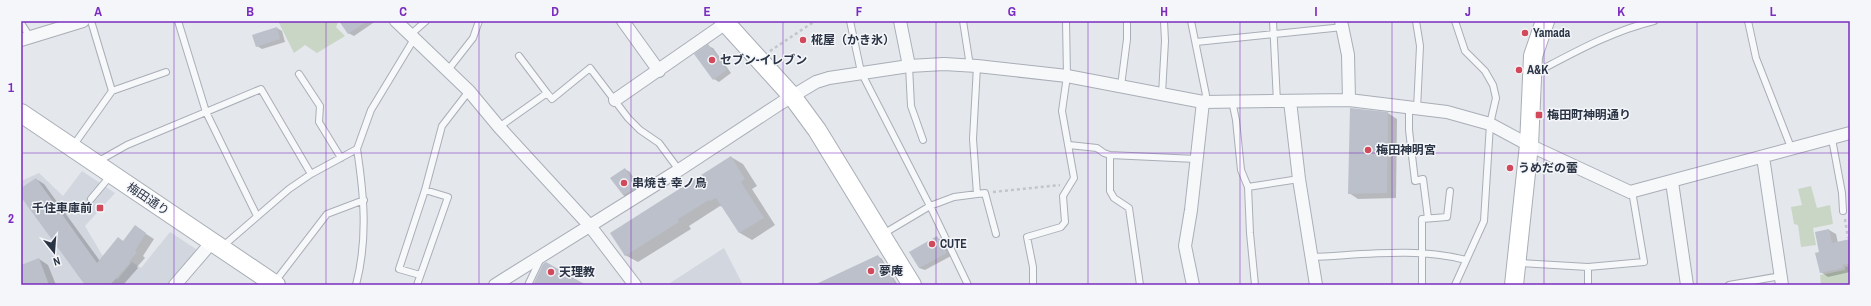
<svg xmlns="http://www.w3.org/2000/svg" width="1871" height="306" font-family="'Archivo Narrow','Noto Sans JP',sans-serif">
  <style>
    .built { fill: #d2d6de }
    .green { fill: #c9d6c5 }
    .shadow { fill: #0003 }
    .building { fill: #bbc0ca }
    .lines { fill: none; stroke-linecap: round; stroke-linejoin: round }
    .lane-casing { stroke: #a9aeb7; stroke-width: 8 }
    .street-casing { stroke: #a9aeb7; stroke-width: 14 }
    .secondary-casing { stroke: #a9aeb7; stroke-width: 20 }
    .path { stroke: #c2c5cb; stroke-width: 2.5; stroke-dasharray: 3 3; stroke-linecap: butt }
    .lane { stroke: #f7f8fa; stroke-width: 6 }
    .street { stroke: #f7f8fa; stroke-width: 12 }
    .secondary { stroke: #fff; stroke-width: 18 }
    .grid { fill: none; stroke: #7b2cbf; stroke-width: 1; stroke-opacity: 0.55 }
    .poi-dot { fill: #d1495b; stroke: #f4f6f9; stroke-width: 1.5 }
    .labels { text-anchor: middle; stroke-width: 3; stroke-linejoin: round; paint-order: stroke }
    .poi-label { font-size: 12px; font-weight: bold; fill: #2b3445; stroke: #f4f6f9; text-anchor: start }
    .street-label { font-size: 12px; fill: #2b3445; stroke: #f4f6f9 }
    .neatline { fill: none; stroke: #7b2cbf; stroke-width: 1.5 }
    .grid-label { font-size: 13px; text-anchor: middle; font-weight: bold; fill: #7b2cbf }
  </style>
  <rect width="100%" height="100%" fill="#e4e7ec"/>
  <path class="built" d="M82,171L115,193L85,226L117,280L132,262L141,268L170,232L199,251L169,285H21V181L39,173L63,196Z
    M724,248L743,285H667Z"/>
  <path class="green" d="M278,21H336L338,23L336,27L345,36L317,53L305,45L294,53Z
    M1811,186L1817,208L1830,205L1833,224L1813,228L1816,245L1801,247L1798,225L1794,224L1791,207L1802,205L1798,189Z
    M1850,266V285H1821L1820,275L1845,270V267Z"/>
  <path class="shadow" d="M340,21H376L354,36L348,33Z
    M277,28L282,31L285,42L262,49L257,46Z
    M708,46L713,48L731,73L719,82L714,79L696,55Z
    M1351,109L1388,113L1397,119L1396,198L1358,199L1349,193Z
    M731,157L743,164L757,186L752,189L775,225L752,240L740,233L723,207L720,206L689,226L691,229L638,262L625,255Z
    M625,169L630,172L641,191L628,198L623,195Z
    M36,179L44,184L100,261L124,242L143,232L154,239L143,256L145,258L137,267L138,268L123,285H86L21,195V189Z
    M1829,230L1836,234L1838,243L1850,240V272L1828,277L1821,272V252Z
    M937,238L942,240L951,256L925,270L919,268Z
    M878,256L882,259L898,285H817Z
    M39,259L48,265L56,285H21V266Z"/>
  <path class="building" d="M339,21H367L348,34Z
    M277,27L280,39L256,47L252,35Z
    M708,44L727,70L713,80L694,54Z
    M1350,108L1388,112L1387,193L1348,194Z
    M731,156L745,179L741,182L764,218L739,233L716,198L710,201L709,200L678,219L679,222L625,256L610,233Z
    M625,168L636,188L623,195L610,178Z
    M36,178L97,263L118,237L123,241L135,225L146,233L135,251L137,252L129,262L130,263L110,285H85L21,197V188Z
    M1829,229L1832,243L1850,239V263L1842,265L1843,268L1820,273L1815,253L1819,252L1815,232Z
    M937,236L947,253L919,268L909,252Z
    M878,255L896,285H814Z
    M39,258L49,285H21V265Z
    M546,262L586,285H533L543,264Z"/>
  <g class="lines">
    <defs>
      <path id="lane" d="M91,21L112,91
        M178,21L206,112L257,216
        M850,21L861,72L933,212L968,285
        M963,21L970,66
        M1191,21L1206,95L1203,102
        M1273,21L1277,102
        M1416,21L1420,46L1417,109
        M1748,21L1756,58L1792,150
        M21,23L30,37
        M410,35L426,21
        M1196,42L1343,27
        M519,56L547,93
        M909,66L911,106L923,140
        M448,70L473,38L479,21
        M1535,73C1573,53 1612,31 1654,21
        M299,74L320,106L319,122L341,158
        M1121,86L1127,39V21
        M1162,94L1165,41L1164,21
        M1232,101L1236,120L1241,170L1248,187L1250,233L1255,285
        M1409,108V130L1415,181L1423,179L1428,218
        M499,127L547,93L552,99L590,68L628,118L640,130L659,143L679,170
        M1832,139L1842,193L1843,211
        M1069,145L1097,148L1104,153L1110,155L1196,159
        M73,146L112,91L166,72
        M1110,155V191L1114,198L1129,208L1140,285
        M97,162L127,145L261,89L311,174
        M1248,187L1299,179
        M977,194L973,139L977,66
        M91,199L111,175
        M883,234L930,206L954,197L985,193L996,234
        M222,247L289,189L311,174L357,149L371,110L414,39
        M1311,257C1361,255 1417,247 1466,260
        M1518,263L1588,267
        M420,275L399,269L425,190L442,126L469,91
        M274,283L327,214L364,200
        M356,285C368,239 364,195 357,149
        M417,285L448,197L425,190
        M528,285L541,258
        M1033,285V267L1027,237L1061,227L1065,222L1063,196L1074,178L1062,111L1067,76L1066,21
        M1422,285V219L1447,217L1450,191
        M1455,285L1484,221L1490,124L1496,98L1493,85L1485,71L1465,51L1455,21
        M1588,285V267L1644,262L1632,191
        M1729,285L1781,276"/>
      <path id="street" d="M396,21L469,91L499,127L590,226L635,285
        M623,21L659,71
        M900,21L909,66
        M1341,21L1348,55L1349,100
        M21,40L83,21
        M615,100L726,23
        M1290,101L1299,179L1316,285
        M1763,157L1782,285
        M1672,182L1687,285
        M175,285L212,242
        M495,285L679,170L781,103L816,82L829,78L909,66L944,64L977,66L1067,76L1203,102L1349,100L1447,112L1490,124L1529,145L1630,192L1850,133
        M1193,285L1185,246L1191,210L1203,102"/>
      <path id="secondary" d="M724,21L792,96L817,130L912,285
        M21,113L276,285
        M1514,285L1529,145L1533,56L1545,21"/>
    </defs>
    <use href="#lane" class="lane-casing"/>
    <use href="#street" class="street-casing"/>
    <use href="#secondary" class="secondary-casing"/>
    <path class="path" d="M770,51L815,21
      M993,192L1060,185
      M1845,219L1848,238"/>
    <use href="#lane" class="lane"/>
    <use href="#street" class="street"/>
    <use href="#secondary" class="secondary"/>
  </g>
  <path class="grid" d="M174,21V285M326,21V285M479,21V285M631,21V285M783,21V285M936,21V285M1088,21V285M1240,21V285M1392,21V285M1544,21V285M1697,21V285M21,153H1850"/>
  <g class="poi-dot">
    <circle cx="1525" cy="33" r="4"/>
    <circle cx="803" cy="40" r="4"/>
    <circle cx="712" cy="60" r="4"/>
    <circle cx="1519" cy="70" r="4"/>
    <rect x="1535" y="111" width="8" height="8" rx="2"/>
    <circle cx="1368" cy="150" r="4"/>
    <circle cx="1510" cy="168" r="4"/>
    <circle cx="624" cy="183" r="4"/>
    <rect x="96" y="204" width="8" height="8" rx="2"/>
    <circle cx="932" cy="244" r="4"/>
    <circle cx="871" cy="271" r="4"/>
    <circle cx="551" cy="272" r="4"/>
  </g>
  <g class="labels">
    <g class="poi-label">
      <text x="1533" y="37">Yamada</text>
      <text x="811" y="44">椛屋（かき氷）</text>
      <text x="720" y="64">セブン-イレブン</text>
      <text x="1527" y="74">A&amp;K</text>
      <text x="1547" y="119">梅田町神明通り</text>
      <text x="1376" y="154">梅田神明宮</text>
      <text x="1518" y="172">うめだの蕾</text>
      <text x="632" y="187">串焼き 幸ノ鳥</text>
      <text x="92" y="212" text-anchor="end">千住車庫前</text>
      <text x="940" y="248">CUTE</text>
      <text x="879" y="275">夢庵</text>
      <text x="559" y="276">天理教</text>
    </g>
    <g class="street-label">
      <text transform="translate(148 199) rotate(34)" y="4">梅田通り</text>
    </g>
  </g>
  <rect width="1871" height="306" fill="none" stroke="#f4f6f9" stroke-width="44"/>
  <g transform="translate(54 252) rotate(163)" stroke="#f4f6f9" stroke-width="3" paint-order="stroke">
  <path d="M0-3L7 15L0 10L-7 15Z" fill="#2b3445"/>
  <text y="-6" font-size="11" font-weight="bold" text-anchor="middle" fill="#2b3445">N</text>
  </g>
  <rect x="22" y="22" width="1827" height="262" class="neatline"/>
  <g class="grid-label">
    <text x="98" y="16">A</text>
    <text x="250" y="16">B</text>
    <text x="403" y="16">C</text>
    <text x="555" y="16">D</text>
    <text x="707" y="16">E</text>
    <text x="859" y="16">F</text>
    <text x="1012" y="16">G</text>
    <text x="1164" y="16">H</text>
    <text x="1316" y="16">I</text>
    <text x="1468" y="16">J</text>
    <text x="1621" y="16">K</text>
    <text x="1773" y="16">L</text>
    <text x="11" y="92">1</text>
    <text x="11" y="223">2</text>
  </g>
</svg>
